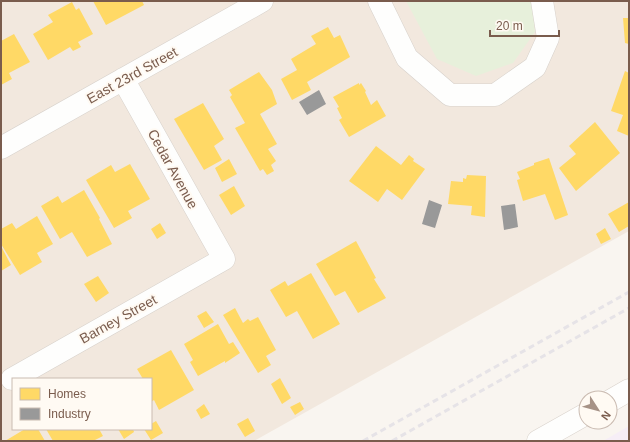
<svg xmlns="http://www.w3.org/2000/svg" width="630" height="442" font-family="Helvetica,sans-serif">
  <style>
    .residential { fill: #f2e8de; fill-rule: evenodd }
    .education { fill: #f6eef6 }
    .green { fill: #e7f0db }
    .homes { fill: #ffd966 }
    .industry { fill: #999 }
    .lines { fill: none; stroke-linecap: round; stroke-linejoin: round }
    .street-casing { stroke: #d7d1cb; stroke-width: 23 }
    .secondary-casing { stroke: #d9d2cb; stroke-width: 23 }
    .street { stroke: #fefefd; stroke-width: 22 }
    .secondary { stroke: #fefefd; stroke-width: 22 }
    .rail { stroke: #e6e3e7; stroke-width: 3; stroke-dasharray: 6 4; stroke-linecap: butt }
    .labels { text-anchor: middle; stroke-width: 4; stroke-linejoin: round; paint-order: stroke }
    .street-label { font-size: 14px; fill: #7a5c4d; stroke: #fffaf3 }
  </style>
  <rect width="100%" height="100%" fill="#f9f5f0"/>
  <path class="residential" d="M1,1H629V231L254,441H1ZM13,379H151V429H13Z"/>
  <path class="education" d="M629,426V441H603Z"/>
  <path class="green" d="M406,1H532L535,32L513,63L476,76L437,59Z"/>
  <path class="homes" d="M93,1H142L144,5L106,25Z
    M72,2L76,10L79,8L93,34L78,42L81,47L73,51L70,47L48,60L33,34L53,22L48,15Z
    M623,18H629V44L625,43Z
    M328,27L334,38L340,35L350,57L307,82L311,90L292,100L281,79L297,70L291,59L316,44L311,36Z
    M14,34L30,62L9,73L12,79L1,85V41Z
    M625,71L629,73V136L617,131L623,115L611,111Z
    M259,72L272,90L277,104L260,114L277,144L268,149L276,161L271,165L274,171L267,175L263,169L260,171L235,128L245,123L230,97L232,95L229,90Z
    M359,83V85L361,83L366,91L365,92L371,105L377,100L386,116L349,137L339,120L342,118L337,108L339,107L333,97Z
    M203,103L224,139L214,146L222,160L204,170L174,119Z
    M595,122L620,153L576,191L559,168L576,154L569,146Z
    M376,146L401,165L409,155L414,159L413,161L425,169L402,200L387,189L378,202L349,181Z
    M549,158L568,215L555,220L545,194L523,201L517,180L520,179L517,172L534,165V163Z
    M229,159L237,174L222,182L215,168Z
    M130,164L150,199L128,211L132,218L114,228L86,180L111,165L115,172Z
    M467,175L486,176L485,217L471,215L472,206L448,204L451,181L463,182V178L466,179Z
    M234,186L245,206L231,215L219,195Z
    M84,190L100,218L99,219L112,244L87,257L72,232L60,239L41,206L58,196L62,203Z
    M629,202V226L619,232L608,214Z
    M37,216L53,244L37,253L42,262L20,275L1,244V229L12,223L16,229Z
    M160,223L166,233L157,239L151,229Z
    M605,228L611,239L601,244L596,234Z
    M356,241L376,278L374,279L386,298L358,313L345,291L335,296L316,264Z
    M1,246L11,265L1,271Z
    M311,273L340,324L313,339L297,311L286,317L270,290L285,281L288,286Z
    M98,276L109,293L96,302L84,284Z
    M235,308L243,323L248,319L250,321L258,317L276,350L266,356L271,365L258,373L223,315Z
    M206,311L214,322L204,328L197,316Z
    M218,324L229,344L233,342L240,353L225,363V361L198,376L190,362L193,360L184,344Z
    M171,350L194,390L159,410L154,400L151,402V379H143L137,369Z
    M280,378L291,398L282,404L271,384Z
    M300,402L304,409L295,415L290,407Z
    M204,404L210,414L201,419L196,410Z
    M248,418L255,431L245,437L237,424Z
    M156,421L163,433L151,440L144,429H151V424Z
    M25,429H38L45,441H5Z
    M46,429H99L103,436L93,441H53Z
    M118,429H133L134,432L124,439Z"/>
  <path class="industry" d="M319,90L326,104L307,115L299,102Z
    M429,200L442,205L435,228L422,224Z
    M515,204L518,227L504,230L501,206Z"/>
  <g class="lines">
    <defs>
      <path id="street" d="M379,1L407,58L450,95H495L535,67L548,38L542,1
        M1,148L262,1
        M12,379L224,259L123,79"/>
      <path id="secondary" d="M610,401L629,390
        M538,441L586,414"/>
    </defs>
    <use href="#street" class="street-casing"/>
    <use href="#secondary" class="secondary-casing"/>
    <use href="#street" class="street"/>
    <use href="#secondary" class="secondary"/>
    <path class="rail" d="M363,441L629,292
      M392,441L629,308"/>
  </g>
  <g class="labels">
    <g class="street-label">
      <text transform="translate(132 75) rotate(-29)" y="5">East 23rd Street</text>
      <text transform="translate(173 169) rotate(61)" y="5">Cedar Avenue</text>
      <text transform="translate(118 319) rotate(-29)" y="5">Barney Street</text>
    </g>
  </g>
  <rect width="630" height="442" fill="none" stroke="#7a5c4d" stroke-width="4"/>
  <rect x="12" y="378" width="140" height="52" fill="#fffaf3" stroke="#cabbb1"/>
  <rect x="20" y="388" width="20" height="12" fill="#ffd966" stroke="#cabbb1"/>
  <text x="48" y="398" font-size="12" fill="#7a5c4d">Homes</text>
  <rect x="20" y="408" width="20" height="12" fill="#999999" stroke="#cabbb1"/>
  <text x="48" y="418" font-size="12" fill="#7a5c4d">Industry</text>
  <g transform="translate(598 410) rotate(126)"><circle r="19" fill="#fffaf3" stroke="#cabbb1"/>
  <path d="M0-3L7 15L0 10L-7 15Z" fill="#a69286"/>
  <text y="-6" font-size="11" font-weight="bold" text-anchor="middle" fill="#7a5c4d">N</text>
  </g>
  <path d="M490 30v6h69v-6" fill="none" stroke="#7a5c4d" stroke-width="2"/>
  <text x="496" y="30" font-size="12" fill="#7a5c4d" stroke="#fffaf3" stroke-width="3" paint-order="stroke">20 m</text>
</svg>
